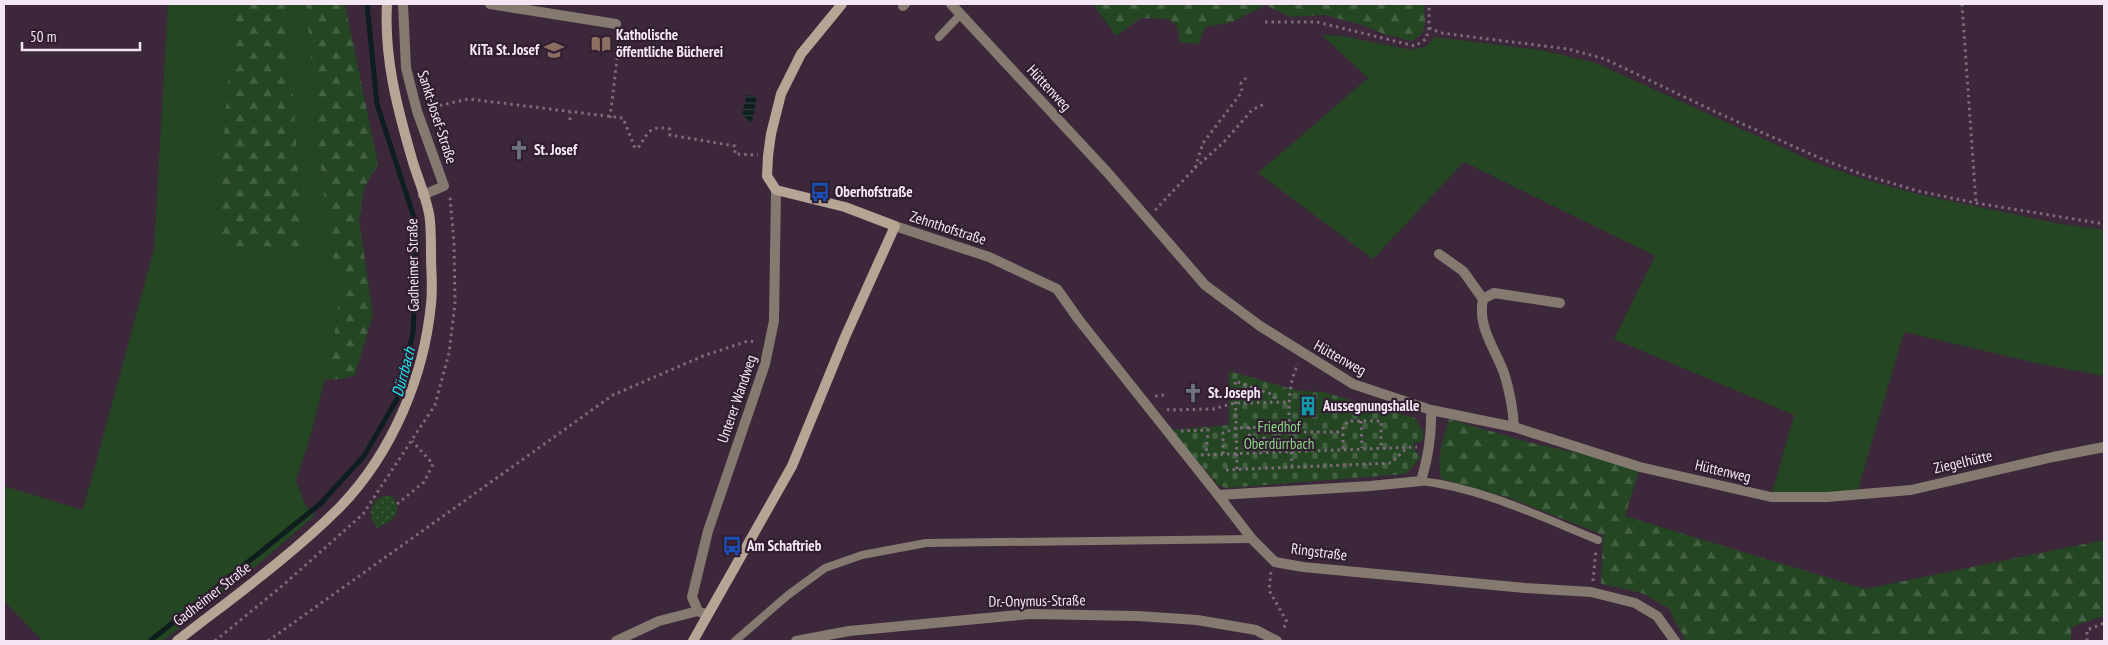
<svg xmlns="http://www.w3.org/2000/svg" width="2108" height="645" font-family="'PT Sans Narrow',sans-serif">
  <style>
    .grass { fill: #244622 }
    .forest { fill: url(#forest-firs) }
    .cemetery { fill: url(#cemetery-stones) }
    .park { fill: url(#park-dots) }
    .water { fill: url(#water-rules) }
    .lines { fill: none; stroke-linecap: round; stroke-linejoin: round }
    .stream { stroke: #0e1e1f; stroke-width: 5 }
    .path { stroke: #7d6b7c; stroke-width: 3; stroke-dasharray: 2.5 4; stroke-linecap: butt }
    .lane { stroke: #857a70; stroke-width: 8 }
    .street { stroke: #857a70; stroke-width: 10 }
    .secondary { stroke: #b6a494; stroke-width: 10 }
    .labels { text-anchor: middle; stroke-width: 4.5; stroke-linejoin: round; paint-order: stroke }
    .poi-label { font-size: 15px; font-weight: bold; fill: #f4e7f3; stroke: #311e31; text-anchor: start }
    .street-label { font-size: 15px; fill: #f4e7f3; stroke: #311e31 }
    .park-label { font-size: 15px; fill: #87d881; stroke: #311e31 }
    .water-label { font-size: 16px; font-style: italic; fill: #14ebf2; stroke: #311e31 }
  </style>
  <defs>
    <pattern id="forest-firs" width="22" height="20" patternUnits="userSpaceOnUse" patternTransform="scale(1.25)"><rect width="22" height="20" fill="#244622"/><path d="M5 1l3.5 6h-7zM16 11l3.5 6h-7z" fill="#446143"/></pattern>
    <pattern id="cemetery-stones" width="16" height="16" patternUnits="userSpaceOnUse" patternTransform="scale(1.25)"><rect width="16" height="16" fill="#244622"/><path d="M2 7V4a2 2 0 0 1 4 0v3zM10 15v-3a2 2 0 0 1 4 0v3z" fill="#446143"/></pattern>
    <pattern id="park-dots" width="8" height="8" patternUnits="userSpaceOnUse" patternTransform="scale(1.25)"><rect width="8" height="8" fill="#244622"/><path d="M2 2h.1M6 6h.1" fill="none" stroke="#446143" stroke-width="1.8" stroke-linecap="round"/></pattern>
    <pattern id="water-rules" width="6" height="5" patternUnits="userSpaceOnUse" patternTransform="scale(1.25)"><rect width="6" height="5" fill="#0e1e1f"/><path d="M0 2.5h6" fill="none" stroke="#323f40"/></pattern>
  </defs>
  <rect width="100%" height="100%" fill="#3c273b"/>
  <path class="grass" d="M168,4H235L303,246L287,4H306L328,241L341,287L333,345L312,430L296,481L306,506L315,515L255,567L163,641H43L4,601V486L83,510L154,249Z
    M1322,35L1342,36L1412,50L1427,46L1434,37L1541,50L1596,63L1821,165L1861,178L1917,194L2056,223L2104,230V376L2036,363L1904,332L1857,493L1771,497L1794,415L1614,339L1655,256L1464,162L1373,259L1258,173L1368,78Z"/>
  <path class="forest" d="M233,4H287L303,246C266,254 247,261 218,232Z
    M306,4H345L378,164L364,188L359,221L373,314L355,375L341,379L324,380L333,345L341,287L328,241Z
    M1093,4H1424L1425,25L1421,35L1412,41L1384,34L1362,25L1325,15L1290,17L1266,5L1232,22L1205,27L1199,44L1180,42L1177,26L1169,19L1141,18L1116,36Z
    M1449,419L1528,442L1640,467L1625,516L1865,589L2104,540V616L2071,627V641H1686L1668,608L1642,593L1601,584L1603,535L1507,497L1441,479C1437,456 1442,441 1449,419Z"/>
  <path class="cemetery" d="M1229,371L1299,391L1323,392L1415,418L1423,431V441L1414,443V450L1421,457L1406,474L1226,488L1218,485L1171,430L1229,425Z"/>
  <path class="park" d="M383,496H392C404,514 393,521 377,528C368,516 368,504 383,496Z"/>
  <path class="water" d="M747,95L757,96L752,123L742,115Z"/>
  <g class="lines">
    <path class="stream" d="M150,641L320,504L364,456L397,399L413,333L417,227L377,104L367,4"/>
    <path class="path" d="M1962,4L1976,203
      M1265,22H1317L1415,46L1426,39L1429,28V4
      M1429,28L1441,33L1568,49L1605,59L1718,113L1822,159L1861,174L1918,191L1976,203L2104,224
      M427,108L469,99L623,118L635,148H638C649,132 649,125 670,129V135L735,146V154L758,155
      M610,118L620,34
      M570,120V112
      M1195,168L1224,142L1252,110L1266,103
      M1155,210L1195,168L1203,143L1242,92L1241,83L1246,78
      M1155,396L1165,395
      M1167,409L1169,410L1213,409L1235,403L1290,402
      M1361,421L1362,448
      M1280,426V451
      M1249,427L1250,453
      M1181,431L1208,430L1206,455
      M1291,432H1343
      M1343,449V427L1348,421H1381V448
      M1264,452V427
      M1223,454V433L1236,428L1291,426
      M1201,455L1417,447
      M1292,467C1291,435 1283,394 1298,364
      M1237,469L1235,381L1271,394L1278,401
      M1226,470L1391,463L1408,447
      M397,504L424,482L433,464L412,441
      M1271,572L1269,590L1287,622L1282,631
      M1593,581L1596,550
      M215,641L282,586L363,514L435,405L449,353L455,303L454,243L450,197
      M268,641L613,395L703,356L748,341L757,342
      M2087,641V630L2104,623"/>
    <path class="lane" d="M939,37L961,14
      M1421,481C1482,488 1541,517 1598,540
      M735,641L788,595L825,568L862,555L926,543L1252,539"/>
    <path class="street" d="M403,4L406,68L417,111L444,186L423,195
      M490,4L616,24
      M951,4L1107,172L1205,285L1260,326L1353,384L1431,410L1514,427L1640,467L1771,497H1827L1911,490L2053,457L2104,447
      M903,6L905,4
      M895,226L989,257L1057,289L1079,320L1218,495
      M1439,254L1463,271L1483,299
      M1431,410C1432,435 1428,458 1421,481L1370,486L1218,495L1252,539L1275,562L1303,567L1525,588L1591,592L1635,603L1657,616L1675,641
      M1514,427C1513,408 1510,392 1504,373C1495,348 1477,327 1483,299L1494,293L1560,303
      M698,611L692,597L708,531L765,364L774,321L776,190
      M616,641L659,621L698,611L703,613
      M796,641L849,631L1030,614L1138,616L1197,620L1256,630L1277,641"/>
    <path class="secondary" d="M177,641C232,598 290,557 340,507C392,453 424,377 431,304C433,288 431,271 431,255C431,243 431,232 430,221C429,203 417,177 412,159C397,107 384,58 387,4
      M693,641L792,466L845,337L895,226L845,207L776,190L767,176L768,156L771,134L781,94L801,54L842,4"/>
  </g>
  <defs>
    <symbol id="library-bare" viewBox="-9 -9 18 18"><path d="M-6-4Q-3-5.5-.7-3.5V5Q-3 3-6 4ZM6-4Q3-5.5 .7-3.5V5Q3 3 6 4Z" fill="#8d6e63" stroke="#311e31" stroke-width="2.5" paint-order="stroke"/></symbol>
    <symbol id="school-bare" viewBox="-9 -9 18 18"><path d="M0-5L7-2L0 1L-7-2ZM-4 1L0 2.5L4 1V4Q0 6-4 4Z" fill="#8d6e63" stroke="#311e31" stroke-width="2.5" paint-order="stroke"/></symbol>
    <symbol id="church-bare" viewBox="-9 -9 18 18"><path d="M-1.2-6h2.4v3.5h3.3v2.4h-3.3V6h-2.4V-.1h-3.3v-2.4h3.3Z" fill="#6b7280" stroke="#311e31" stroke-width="2.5" paint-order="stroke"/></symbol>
    <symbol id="bus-bare" viewBox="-9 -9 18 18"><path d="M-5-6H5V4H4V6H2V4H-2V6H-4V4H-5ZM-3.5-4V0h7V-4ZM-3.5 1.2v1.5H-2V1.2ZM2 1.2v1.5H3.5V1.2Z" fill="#1a4fb4" stroke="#311e31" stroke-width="2.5" paint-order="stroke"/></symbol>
    <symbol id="building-bare" viewBox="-9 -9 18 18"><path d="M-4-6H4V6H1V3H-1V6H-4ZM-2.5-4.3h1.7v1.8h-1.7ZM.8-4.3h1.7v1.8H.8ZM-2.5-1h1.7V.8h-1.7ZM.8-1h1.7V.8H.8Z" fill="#0f9aa8" stroke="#311e31" stroke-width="2.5" paint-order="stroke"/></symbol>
  </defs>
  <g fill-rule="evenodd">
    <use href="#library-bare" x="587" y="30" width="28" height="28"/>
    <use href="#school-bare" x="540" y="36" width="28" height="28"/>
    <use href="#church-bare" x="505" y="136" width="28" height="28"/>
    <use href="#bus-bare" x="806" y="178" width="28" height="28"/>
    <use href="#church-bare" x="1179" y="379" width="28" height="28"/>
    <use href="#building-bare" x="1294" y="392" width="28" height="28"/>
    <use href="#bus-bare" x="718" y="532" width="28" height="28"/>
  </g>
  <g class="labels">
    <g class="poi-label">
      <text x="616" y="40">Katholische<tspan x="616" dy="17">öffentliche Bücherei</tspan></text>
      <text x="539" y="55" text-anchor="end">KiTa St. Josef</text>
      <text x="534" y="155">St. Josef</text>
      <text x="835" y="197">Oberhofstraße</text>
      <text x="1208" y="398">St. Joseph</text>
      <text x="1323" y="411">Aussegnungshalle</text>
      <text x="747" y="551">Am Schaftrieb</text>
    </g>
    <g class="street-label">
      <text transform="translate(1049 88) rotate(47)" y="5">Hüttenweg</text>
      <text transform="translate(437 117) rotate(72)" y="5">Sankt-Josef-Straße</text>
      <text transform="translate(948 228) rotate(18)" y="5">Zehnthofstraße</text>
      <text transform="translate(413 265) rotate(-91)" y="5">Gadheimer Straße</text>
      <text transform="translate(1340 358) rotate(29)" y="5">Hüttenweg</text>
      <text transform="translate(737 399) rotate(-71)" y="5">Unterer Wandweg</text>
      <text transform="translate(1963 462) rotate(-13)" y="5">Ziegelhütte</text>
      <text transform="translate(1723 471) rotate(13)" y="5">Hüttenweg</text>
      <text transform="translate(1319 552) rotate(7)" y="5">Ringstraße</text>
      <text transform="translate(212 594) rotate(-38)" y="5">Gadheimer Straße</text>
      <text transform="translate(1037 601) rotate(-1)" y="5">Dr.-Onymus-Straße</text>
    </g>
    <g class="park-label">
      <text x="1279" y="432">Friedhof<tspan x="1279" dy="17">Oberdürrbach</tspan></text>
    </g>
    <g class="water-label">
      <text transform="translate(403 372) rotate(-75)" y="6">Dürrbach</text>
    </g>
  </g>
  <rect width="2108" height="645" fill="none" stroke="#f4e7f3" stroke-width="10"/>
  <path d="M22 42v8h118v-8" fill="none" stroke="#f4e7f3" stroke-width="2.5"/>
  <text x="30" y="42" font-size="15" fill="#f4e7f3" stroke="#311e31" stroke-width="4" paint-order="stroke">50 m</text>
</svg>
